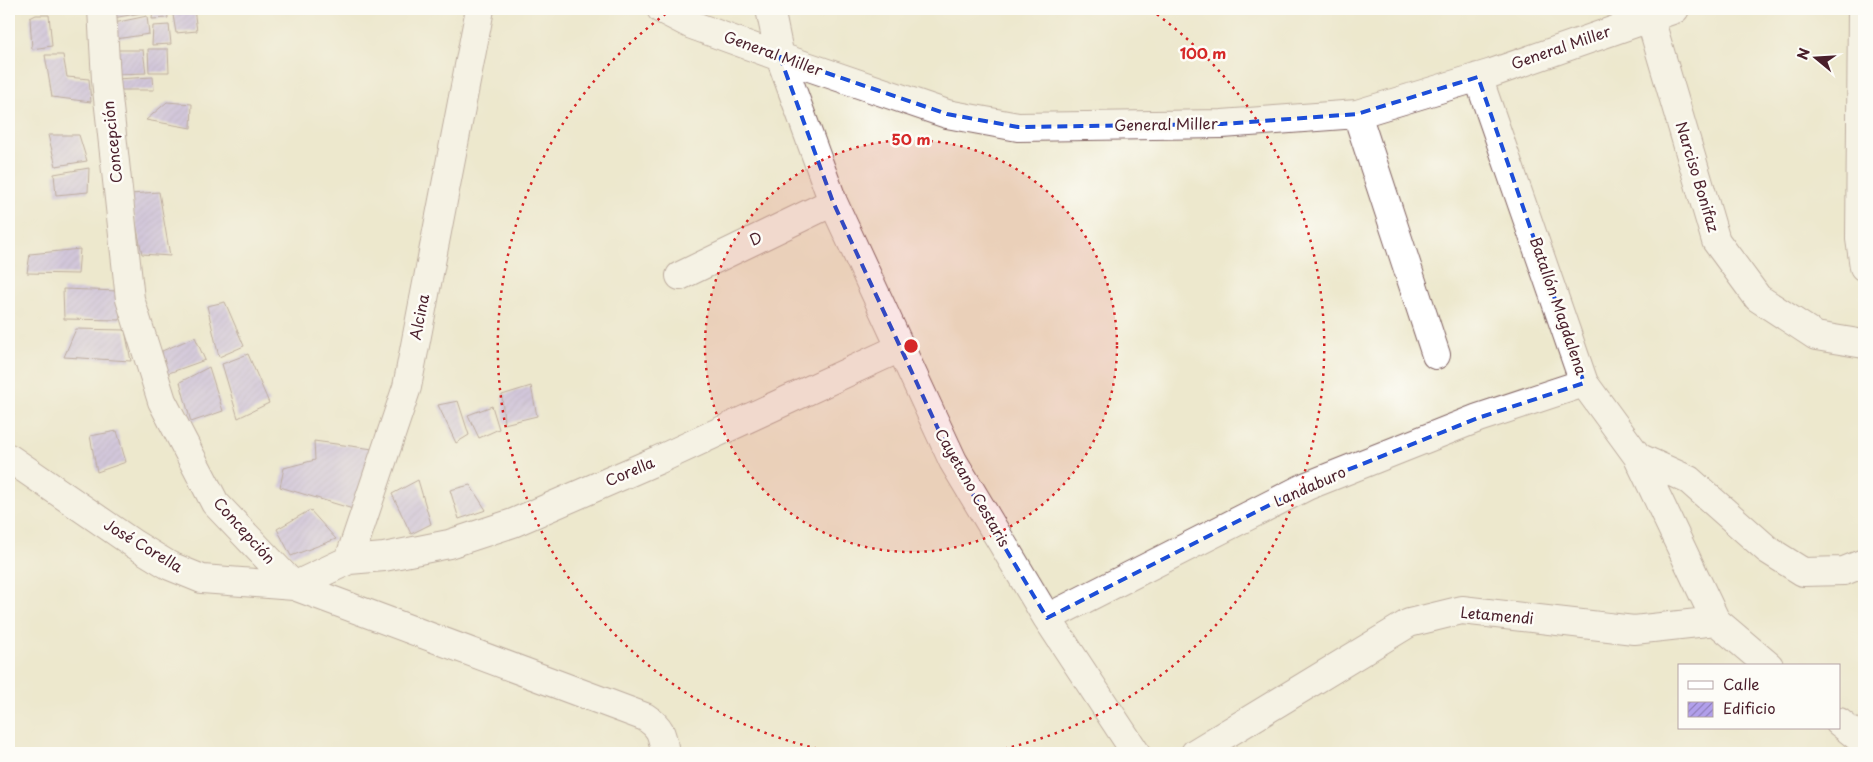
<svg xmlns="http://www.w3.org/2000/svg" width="1873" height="762" font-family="'Playpen Sans',sans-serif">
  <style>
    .building { fill: url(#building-hatch) }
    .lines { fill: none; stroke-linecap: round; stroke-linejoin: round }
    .minor-casing { stroke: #836564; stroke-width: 30 }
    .minor { stroke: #fff; stroke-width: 28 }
    .marked { fill: none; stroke: #1d4ed8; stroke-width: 4; stroke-dasharray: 10 6; stroke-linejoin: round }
    .ring { fill: none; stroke: #d62828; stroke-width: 2.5; stroke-dasharray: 2.5 5 }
    .labels { text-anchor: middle; stroke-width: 5; stroke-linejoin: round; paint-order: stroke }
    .street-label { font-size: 15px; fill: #4a1f2b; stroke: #fdfcf7 }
    .centre { fill: #d62828; stroke: #fdfcf7; stroke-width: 2.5 }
    .ring-label { font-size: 15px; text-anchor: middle; font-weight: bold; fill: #d62828; stroke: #fdfcf7; stroke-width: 5; stroke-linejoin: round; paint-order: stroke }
  </style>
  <defs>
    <pattern id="building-hatch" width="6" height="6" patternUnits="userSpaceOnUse" patternTransform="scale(1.25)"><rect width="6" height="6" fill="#b19fea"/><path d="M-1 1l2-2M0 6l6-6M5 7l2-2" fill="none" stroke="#9281be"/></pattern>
  </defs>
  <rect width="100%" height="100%" fill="#fdfcf7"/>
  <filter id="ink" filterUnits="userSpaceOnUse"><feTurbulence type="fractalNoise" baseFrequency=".02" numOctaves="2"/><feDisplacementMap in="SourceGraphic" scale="10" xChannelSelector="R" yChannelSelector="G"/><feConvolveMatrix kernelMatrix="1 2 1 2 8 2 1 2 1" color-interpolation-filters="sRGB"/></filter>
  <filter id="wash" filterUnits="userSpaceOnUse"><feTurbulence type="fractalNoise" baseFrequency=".0096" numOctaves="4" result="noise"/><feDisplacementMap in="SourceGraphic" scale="20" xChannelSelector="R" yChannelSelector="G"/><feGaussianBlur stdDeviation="1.12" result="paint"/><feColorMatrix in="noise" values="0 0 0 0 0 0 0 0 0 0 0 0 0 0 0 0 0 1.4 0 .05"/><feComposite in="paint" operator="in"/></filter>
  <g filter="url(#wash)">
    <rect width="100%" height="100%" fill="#ede8cd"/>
    <g id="blocks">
      <path class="building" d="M113,9H147V12L113,18Z
        M153,9H167L168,18L152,19Z
        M172,9H194L197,31L176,33Z
        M36,15H49L52,46L32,49L30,18Z
        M147,16L149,34L116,39L114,23Z
        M169,25L171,44L152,45L153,26Z
        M148,49H168L169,72H149Z
        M114,50H143L146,73L116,74Z
        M45,55H63L67,77L89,79L91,102L52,97Z
        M153,77L154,90H116L115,79Z
        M167,102L192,104L191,128L146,120Z
        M48,135H79L87,161L56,166Z
        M89,168L88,192L56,195L54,174Z
        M159,192L170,256L142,254L130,194Z
        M80,249L78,274L27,273L30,254Z
        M63,289L119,291L120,320L64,319Z
        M225,302L244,346L219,357L207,306Z
        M76,329L125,330L131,361L64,357Z
        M195,337L205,360L166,374L162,351Z
        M248,354L269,403L238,418L222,364Z
        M209,367L223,411L191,422L180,382Z
        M531,386L537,416L504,424L502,395Z
        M458,401L469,435L456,443L438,405Z
        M492,406L499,429L479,438L468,415Z
        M117,431L126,462L97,472L90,436Z
        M314,441L373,449L353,509L280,487L284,468L315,460Z
        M418,480L431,524L411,534L392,494Z
        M470,485L486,510L459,519L450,490Z
        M310,510L336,539L291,556L277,529Z"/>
    </g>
  </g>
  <g filter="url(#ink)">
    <use href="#blocks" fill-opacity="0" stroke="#836564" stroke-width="1"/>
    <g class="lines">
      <defs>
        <path id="minor" d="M102,9L106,80L130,299L162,401L215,503L294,586L645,717C662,728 662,735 665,753
          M661,9L692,25L780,57L947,114L1018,127L1222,124L1357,114L1492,73L1675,9
          M770,9L780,57L833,202L953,461L1047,618L1136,753
          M1862,9L1860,239L1864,267
          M1650,18L1716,241L1758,298L1816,336L1864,344
          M1478,77L1584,383L1638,457L1716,621L1769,666
          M1357,114L1436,355
          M680,276L833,202
          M1638,457L1689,480L1768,550L1803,572L1844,571L1864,563
          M9,458L134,544L170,566L202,579L294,586L349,560L384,557L449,544L513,523L658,460L900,348
          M349,560L407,387L480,9
          M1047,618L1307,486L1478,418L1584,383
          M1839,722L1864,742
          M1195,753L1409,623L1462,610L1634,630L1716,621"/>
      </defs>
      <use href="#minor" class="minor-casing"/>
      <use href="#minor" class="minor"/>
    </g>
  </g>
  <path d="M0 0H1873V762H0ZM780,57L947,114L1018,127L1222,124L1357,114L1478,77L1584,383L1478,418L1307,486L1047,618L953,461L833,202Z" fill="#ede8cd" fill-opacity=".55" fill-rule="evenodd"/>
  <path class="marked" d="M780,57L947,114L1018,127L1222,124L1357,114L1478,77L1584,383L1478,418L1307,486L1047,618L953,461L833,202Z"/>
  <circle cx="911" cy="346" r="206" fill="#d62828" fill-opacity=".12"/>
  <g class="ring">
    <circle cx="911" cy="346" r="206"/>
    <path d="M839 753A413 413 0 0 1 671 10M1151 10A413 413 0 0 1 983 753"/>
  </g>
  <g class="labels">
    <g class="street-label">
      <text transform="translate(1561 48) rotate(-19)" y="5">General Miller</text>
      <text transform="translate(773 54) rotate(20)" y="5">General Miller</text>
      <text transform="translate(1166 125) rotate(-1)" y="5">General Miller</text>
      <text transform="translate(113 142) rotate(-96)" y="5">Concepción</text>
      <text transform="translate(1697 177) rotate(73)" y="5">Narciso Bonifaz</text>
      <text transform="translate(756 239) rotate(-26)" y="5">D</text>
      <text transform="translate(1558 306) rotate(71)" y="5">Batallón Magdalena</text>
      <text transform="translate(420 317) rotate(-79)" y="5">Alcina</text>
      <text transform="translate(630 472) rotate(-23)" y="5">Corella</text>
      <text transform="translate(1310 487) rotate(-24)" y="5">Landaburo</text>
      <text transform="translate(972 488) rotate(60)" y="5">Cayetano Cestaris</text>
      <text transform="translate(244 531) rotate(48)" y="5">Concepción</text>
      <text transform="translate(143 546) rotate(31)" y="5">José Corella</text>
      <text transform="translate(1497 616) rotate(5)" y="5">Letamendi</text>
    </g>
  </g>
  <circle cx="911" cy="346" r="8" class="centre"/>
  <g class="ring-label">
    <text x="1203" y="59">100 m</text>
    <text x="911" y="145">50 m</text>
  </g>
  <rect width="1873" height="762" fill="none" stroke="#fdfcf7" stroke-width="30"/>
  <rect x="1678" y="664" width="162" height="65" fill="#fdfcf7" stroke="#b5a4a5"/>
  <rect x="1688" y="681" width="25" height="8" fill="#ffffff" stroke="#b5a4a5"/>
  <text x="1723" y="690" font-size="15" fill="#4a1f2b">Calle</text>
  <rect x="1688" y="702" width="25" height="15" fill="url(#building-hatch)" stroke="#b5a4a5"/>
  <text x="1723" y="714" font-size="15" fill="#4a1f2b">Edificio</text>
  <g transform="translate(1816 58) rotate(288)" stroke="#fdfcf7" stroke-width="4" paint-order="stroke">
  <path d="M0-4L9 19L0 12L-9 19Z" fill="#4a1f2b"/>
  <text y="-8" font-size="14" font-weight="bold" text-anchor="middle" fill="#4a1f2b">N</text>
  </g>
</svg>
